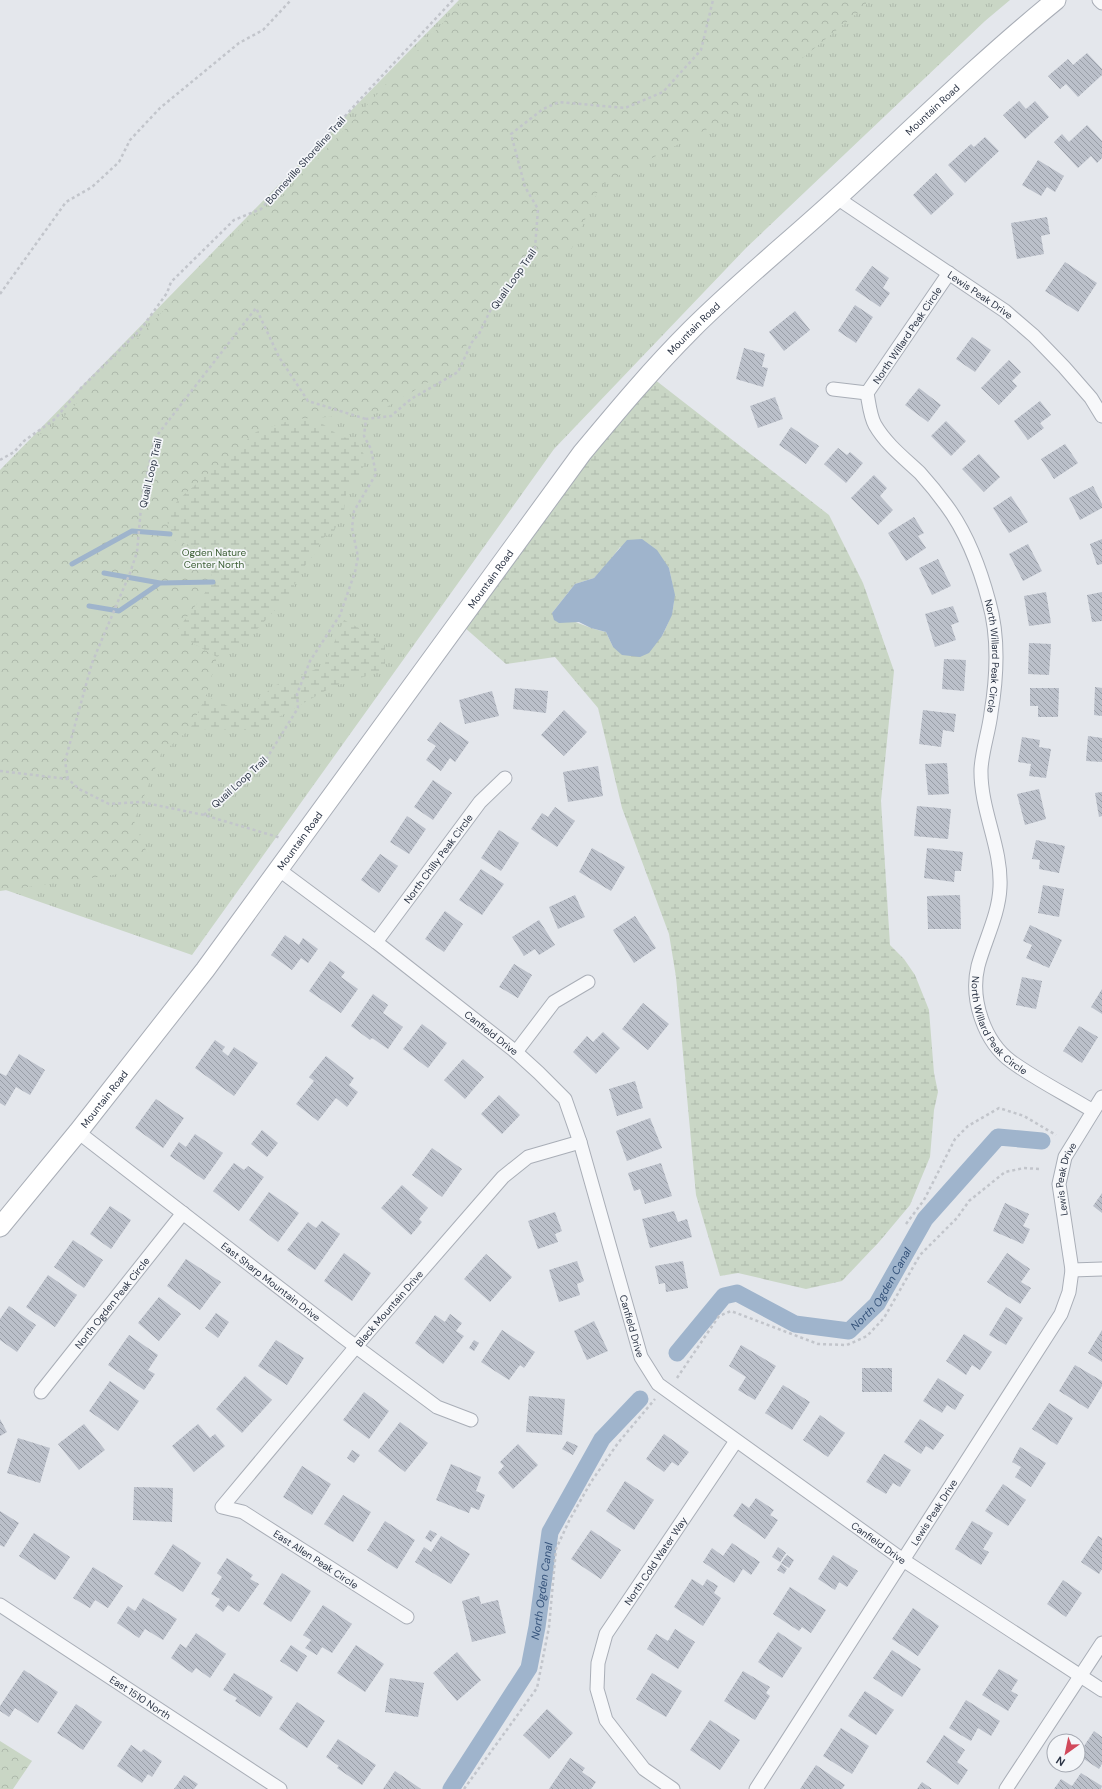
<svg xmlns="http://www.w3.org/2000/svg" width="1102" height="1789" font-family="'DM Sans',sans-serif">
  <style>
    .grass { fill: url(#grass-tufts) }
    .forest { fill: url(#forest-crowns) }
    .wetland { fill: url(#wetland-marsh); fill-rule: evenodd }
    .water { fill: #9fb4cc }
    .lines { fill: none; stroke-linecap: round; stroke-linejoin: round }
    .stream { stroke: #9fb4cc; stroke-width: 5 }
    .canal { stroke: #9fb4cc; stroke-width: 17 }
    .building { fill: url(#building-back-hatch) }
    .street-casing { stroke: #a9aeb7; stroke-width: 15 }
    .secondary-casing { stroke: #a9aeb7; stroke-width: 21 }
    .path { stroke: #c2c5cb; stroke-width: 2.5; stroke-dasharray: 3 3; stroke-linecap: butt }
    .street { stroke: #f7f8fa; stroke-width: 13 }
    .secondary { stroke: #fff; stroke-width: 19 }
    .labels { text-anchor: middle; stroke-width: 3.5; stroke-linejoin: round; paint-order: stroke }
    .street-label { font-size: 10px; fill: #2b3445; stroke: #f4f6f9 }
    .park-label { font-size: 10px; fill: #3f6138; stroke: #f4f6f9 }
    .water-label { font-size: 11px; font-style: italic; fill: #34527a; stroke: #f4f6f9 }
  </style>
  <defs>
    <pattern id="grass-tufts" width="24" height="20" patternUnits="userSpaceOnUse"><rect width="24" height="20" fill="#c9d6c5"/><path d="M3 7l-1-3M5 7V3M7 7l1-3M15 17l-1-3M17 17v-4M19 17l1-3" fill="none" stroke="#adb8ab"/></pattern>
    <pattern id="forest-crowns" width="20" height="18" patternUnits="userSpaceOnUse"><rect width="20" height="18" fill="#c9d6c5"/><path d="M2 6a3 3 0 1 1 6 0M12 15a3 3 0 1 1 6 0" fill="none" stroke="#adb8ab"/></pattern>
    <pattern id="wetland-marsh" width="20" height="14" patternUnits="userSpaceOnUse"><rect width="20" height="14" fill="#c9d6c5"/><path d="M1 5h8M5 5V1M11 12h8M15 12V8" fill="none" stroke="#adb8ab"/></pattern>
    <pattern id="building-back-hatch" width="6" height="6" patternUnits="userSpaceOnUse"><rect width="6" height="6" fill="#bbc0ca"/><path d="M-1 5l2 2M0 0l6 6M5-1l2 2" fill="none" stroke="#989da6"/></pattern>
  </defs>
  <rect width="100%" height="100%" fill="#e4e7ec"/>
  <path class="grass" d="M459,0H1010L985,21L746,248L554,449L192,955L0,888V470Z"/>
  <path class="forest" d="M464,0H866V6L730,117L601,185L571,250L519,263L452,368L375,414L295,419L256,432L174,540L196,547L208,554L213,582L175,633L217,657L206,696L190,729L161,754L134,821L147,853L126,873L0,891V474L30,441L59,422L249,219L276,204Z
    M0,1741L32,1761L13,1789H0Z"/>
  <path class="wetland" d="M654,379L829,515L863,583L894,671L881,801L890,945L904,959L915,975L929,1010L934,1073L938,1092L934,1110L930,1157L910,1205L879,1242L842,1281L806,1289L738,1273L720,1276L696,1195L676,977L669,934L622,808L598,708L555,657L506,664L464,627L582,465ZM620,547L669,568C676,600 677,606 662,636L613,647L606,632C587,628 570,619 552,613L575,584L594,578L608,563Z
    M294,419L320,422L341,437L355,439L366,458L359,480L347,487L344,511L334,531L323,538L316,552L306,564L288,596L249,638L217,657L175,633L213,582L208,554L196,547L174,540L170,534L166,515L179,499L256,432Z
    M344,620L385,642V670L332,687L256,730L190,729L206,696L241,712L276,685L324,666Z"/>
  <path class="water" d="M642,539L657,550L669,568L675,595L672,615L662,636L649,653L640,657L622,655L613,647L606,632L591,628L579,622L559,623L554,620L552,613L575,584L594,578L627,540Z"/>
  <g class="lines">
    <path class="stream" d="M72,564L132,531L170,534
      M104,573L160,583
      M89,606L119,611L160,583L213,582"/>
    <g class="canal">
      <path id="s1" d="M677,1353L724,1296L737,1293L795,1324L849,1331L877,1304L925,1219L998,1137L1042,1141"/>
      <path id="s2" d="M451,1789L529,1668L537,1627L550,1532L602,1439L640,1399"/>
    </g>
  </g>
  <path class="building" d="M1087,53L1102,69V75L1078,97L1066,84L1060,89L1048,76L1068,59L1073,65Z
    M1019,101L1026,109L1035,101L1049,117L1025,139L1003,115Z
    M1087,125L1102,141V158L1097,163L1091,156L1078,168L1054,142L1062,134L1069,142Z
    M985,137L999,151L965,183L948,165L971,144L974,147Z
    M1038,160L1064,176L1055,192L1047,187L1041,196L1022,185Z
    M936,173L954,194L931,215L913,195Z
    M1047,217L1050,234L1041,236L1044,254L1017,259L1011,223Z
    M1065,262L1097,283L1078,312L1045,291Z
    M872,266L889,278L883,288L890,293L880,307L855,290Z
    M855,305L873,317L856,343L838,331Z
    M795,311L810,330L784,351L769,332Z
    M972,337L991,350L975,372L956,359Z
    M744,348L765,354L762,367L768,368L763,387L736,379Z
    M1009,360L1021,372L1012,381L1017,386L999,405L981,388Z
    M919,388L941,405L928,422L905,405Z
    M775,397L783,419L758,428L750,406Z
    M1040,401L1051,415L1040,423L1044,428L1028,440L1014,421Z
    M946,421L966,441L951,456L931,436Z
    M791,427L819,446L806,464L779,445Z
    M1065,444L1078,463L1054,479L1041,459Z
    M838,448L847,455L850,452L863,463L846,483L824,464Z
    M979,454L1000,477L984,492L962,469Z
    M874,475L887,488L880,496L893,510L878,525L851,498Z
    M1093,486L1102,504V508L1080,520L1069,498Z
    M1011,496L1028,522L1009,533L993,508Z
    M914,517L924,533L918,536L926,548L906,561L888,533Z
    M1102,539V564L1097,565L1090,544Z
    M1028,544L1042,571L1023,581L1009,554Z
    M938,559L951,586L932,595L919,568Z
    M1046,592L1051,623L1029,626L1024,596Z
    M1102,592V621L1092,622L1087,595Z
    M953,606L959,622L951,625L956,640L935,647L925,614Z
    M1029,643L1051,644L1049,675L1028,674Z
    M944,659L966,660L964,691L942,689Z
    M1095,687L1102,688V716L1094,715Z
    M515,688L548,691L546,713L513,709Z
    M1030,688H1059L1058,717H1038V706H1030Z
    M492,691L499,716L465,724L459,700Z
    M564,710L587,732L564,756L541,735Z
    M923,710L956,714L954,732L943,730L941,747L919,744Z
    M440,722L469,742L455,762L450,758L441,771L426,760L436,746L427,740Z
    M1088,736L1102,738V762L1086,761Z
    M1022,737L1040,740L1039,747L1051,749L1046,778L1029,776L1031,764L1018,762Z
    M947,763L949,794L928,795L925,764Z
    M598,766L603,796L568,802L563,772Z
    M433,780L452,793L433,820L414,807Z
    M1039,789L1046,819L1025,825L1017,794Z
    M1102,792V816L1099,817L1095,793Z
    M917,806L951,809L948,839L914,836Z
    M555,807L575,821L557,847L531,829L542,813L548,817Z
    M407,816L426,829L409,854L390,842Z
    M499,830L519,843L501,871L481,858Z
    M1036,840L1065,846L1059,873L1039,869L1040,860L1032,859Z
    M592,848L625,867L611,891L579,872Z
    M927,848L963,852L961,871H955L954,882L924,878Z
    M380,854L398,866L379,893L361,880Z
    M481,869L504,884L482,915L459,900Z
    M1043,885L1064,889L1059,917L1038,913Z
    M575,895L585,917L558,929L549,907Z
    M960,895L961,929H928L927,896Z
    M445,911L463,924L444,952L425,939Z
    M635,916L656,948L634,963L613,930Z
    M539,920L555,945L539,955L535,949L524,956L512,937Z
    M1030,925L1062,940L1049,968L1026,958L1032,945L1023,941Z
    M285,935L299,945L303,938L318,949L308,963L301,958L292,970L271,955Z
    M330,961L345,972L341,977L358,989L341,1013L309,991Z
    M514,964L532,975L518,998L499,987Z
    M1022,977L1042,981L1036,1009L1016,1005Z
    M1102,989V1014L1091,1007Z
    M373,994L388,1005L383,1013L403,1027L388,1049L372,1038L370,1040L351,1026Z
    M643,1003L669,1024L648,1050L622,1029Z
    M422,1024L447,1043L428,1068L403,1049Z
    M1079,1026L1098,1037L1082,1063L1063,1051Z
    M603,1032L620,1048L596,1074L573,1052L587,1036L593,1042Z
    M215,1040L225,1047L222,1051L228,1056L234,1047L258,1063L234,1096L195,1068Z
    M19,1054L45,1070L30,1095L16,1087L5,1106L0,1103V1073L6,1076Z
    M326,1056L354,1078L349,1085L358,1092L347,1107L336,1098L318,1121L296,1104L314,1081L309,1077Z
    M463,1059L484,1077L465,1099L444,1080Z
    M635,1081L643,1108L617,1116L609,1089Z
    M499,1095L520,1115L502,1134L481,1114Z
    M156,1099L184,1118L163,1148L135,1128Z
    M650,1118L662,1148L627,1161L616,1131Z
    M262,1130L278,1143L267,1157L251,1144Z
    M195,1134L223,1153L204,1180L170,1156L179,1142L186,1147Z
    M432,1148L462,1169L442,1197L412,1175Z
    M234,1163L244,1170L248,1166L264,1177L239,1211L213,1191Z
    M661,1163L672,1196L645,1204L640,1189L634,1191L628,1173Z
    M402,1185L428,1208L419,1219L422,1222L411,1235L381,1208Z
    M269,1192L299,1213L278,1242L249,1220Z
    M1102,1193V1213L1093,1206Z
    M1005,1203L1029,1214L1023,1226L1030,1229L1023,1244L993,1231Z
    M110,1206L131,1220L111,1249L90,1234Z
    M674,1211L678,1222L687,1219L692,1237L650,1248L642,1219Z
    M555,1212L562,1231L555,1234L558,1242L538,1249L528,1221Z
    M322,1221L340,1234L315,1270L287,1250L308,1222L316,1228Z
    M73,1240L103,1260L84,1288L54,1267Z
    M344,1253L371,1273L352,1301L324,1281Z
    M1007,1253L1030,1269L1021,1282L1031,1288L1020,1304L987,1282Z
    M486,1254L512,1277L490,1302L464,1279Z
    M186,1259L221,1282L200,1310L167,1286Z
    M577,1261L584,1281L577,1284L580,1295L559,1302L549,1270Z
    M683,1261L688,1288L666,1292L665,1283L659,1284L655,1266Z
    M48,1275L77,1295L55,1327L26,1307Z
    M159,1297L181,1314L159,1341L138,1323Z
    M9,1306L36,1325L17,1352L0,1340V1319Z
    M1006,1307L1023,1318L1006,1345L989,1335Z
    M216,1313L229,1322L218,1338L205,1328Z
    M450,1314L462,1323L456,1331L464,1336L443,1364L415,1343L435,1315L445,1322Z
    M594,1321L608,1351L587,1360L574,1331Z
    M502,1330L535,1352L524,1368L520,1365L509,1380L481,1362Z
    M1102,1330V1362L1088,1353Z
    M964,1334L992,1352L980,1370L972,1365L966,1375L946,1361Z
    M129,1335L158,1355L148,1370L155,1374L144,1390L108,1365Z
    M276,1340L304,1358L287,1385L258,1366Z
    M474,1340L479,1343L474,1351L469,1348Z
    M741,1345L776,1366L755,1400L738,1390L746,1377L729,1366Z
    M1075,1365L1102,1381V1386L1088,1409L1059,1391Z
    M862,1368H892V1392H862Z
    M245,1376L272,1400L242,1433L216,1409Z
    M938,1378L964,1395L955,1410L947,1405L942,1413L923,1401Z
    M110,1381L139,1401L118,1431L89,1411Z
    M783,1385L810,1402L792,1430L765,1413Z
    M364,1392L389,1411L369,1439L343,1420Z
    M529,1396L565,1399L562,1435L526,1432Z
    M1049,1403L1073,1418L1057,1445L1032,1429Z
    M820,1415L845,1433L828,1457L803,1440Z
    M0,1419L7,1432L0,1436Z
    M920,1419L944,1435L933,1450L926,1446L921,1454L904,1442Z
    M400,1422L428,1443L405,1472L378,1451Z
    M84,1424L105,1450L79,1470L58,1444Z
    M198,1424L210,1438L215,1434L225,1446L194,1472L172,1446Z
    M664,1434L689,1452L678,1466L672,1462L664,1472L646,1459Z
    M18,1438L50,1448L40,1483L7,1473Z
    M567,1441L578,1446L573,1455L562,1449Z
    M518,1444L538,1465L513,1489L498,1473L504,1466L500,1462Z
    M1020,1447L1046,1463L1031,1487L1015,1477L1021,1467L1012,1462Z
    M352,1450L360,1455L354,1463L347,1458Z
    M884,1454L911,1470L900,1487L893,1483L886,1494L866,1482Z
    M451,1464L481,1477L476,1491L485,1495L479,1510L471,1507L469,1513L436,1500Z
    M302,1466L331,1484L312,1515L283,1497Z
    M625,1481L654,1500L634,1530L606,1511Z
    M1003,1484L1026,1500L1008,1526L985,1511Z
    M134,1487L173,1488L172,1522L133,1520Z
    M343,1495L371,1512L353,1542L324,1524Z
    M756,1498L774,1510L770,1515L778,1520L765,1539L733,1516L742,1503L749,1508Z
    M0,1511L19,1523L4,1547L0,1545Z
    M385,1521L415,1540L397,1569L367,1550Z
    M972,1521L993,1533L983,1549L989,1552L981,1565L955,1549Z
    M430,1530L437,1534L431,1542L425,1538Z
    M591,1530L621,1550L601,1579L571,1559Z
    M34,1533L70,1557L55,1580L19,1556Z
    M441,1536L470,1554L451,1584L415,1562L424,1547L431,1552Z
    M1098,1536L1102,1538V1569L1099,1574L1081,1562Z
    M732,1543L760,1562L751,1575L743,1569L734,1583L703,1562L712,1548L723,1556Z
    M173,1544L201,1563L183,1592L154,1574Z
    M778,1547L786,1553L780,1562L772,1557Z
    M787,1555L794,1560L789,1568L781,1563Z
    M833,1555L858,1571L847,1587L839,1582L835,1590L818,1579Z
    M227,1558L253,1575L250,1579L259,1584L239,1612L228,1605L223,1612L215,1606L220,1599L211,1594L222,1577L217,1573Z
    M781,1564L787,1569L784,1574L777,1570Z
    M93,1567L123,1586L108,1608L95,1600L90,1608L73,1598Z
    M282,1573L311,1591L291,1622L263,1604Z
    M692,1579L703,1586L707,1579L718,1586L714,1593L721,1598L703,1626L674,1607Z
    M1063,1580L1082,1593L1066,1617L1047,1604Z
    M790,1587L826,1610L811,1633L802,1627L799,1631L773,1614Z
    M479,1596L481,1604L498,1600L506,1633L472,1642L462,1601Z
    M143,1598L177,1619L163,1640L145,1629L139,1638L117,1623L128,1606L135,1611Z
    M323,1605L352,1624L332,1653L322,1647L317,1655L305,1648L311,1640L303,1635Z
    M913,1608L939,1626L918,1656L892,1639Z
    M675,1629L695,1642L678,1669L647,1649L656,1634L668,1641Z
    M778,1632L802,1648L782,1678L758,1662Z
    M196,1633L226,1654L210,1678L196,1668L192,1673L171,1658L180,1644L186,1648Z
    M291,1645L307,1656L297,1672L280,1661Z
    M356,1645L384,1664L365,1692L337,1673Z
    M892,1650L921,1669L902,1697L873,1678Z
    M457,1652L481,1680L457,1701L433,1673Z
    M999,1669L1018,1680L1011,1691L1018,1695L1008,1711L982,1695Z
    M24,1670L58,1692L38,1723L15,1708L9,1717L0,1711V1706Z
    M743,1671L770,1687L766,1693L770,1696L755,1720L724,1701Z
    M234,1673L273,1697L260,1717L235,1701L237,1698L223,1690Z
    M652,1673L682,1691L666,1717L636,1699Z
    M390,1678L424,1683L418,1717L385,1712Z
    M865,1691L894,1710L876,1735L848,1716Z
    M966,1700L1000,1721L991,1736L978,1728L971,1741L949,1728Z
    M297,1702L325,1721L307,1748L279,1729Z
    M76,1704L102,1722L83,1750L57,1733Z
    M547,1709L573,1733L549,1759L523,1735Z
    M710,1720L740,1740L720,1770L690,1750Z
    M841,1728L869,1746L852,1774L823,1756Z
    M1094,1731L1102,1737V1764L1099,1769L1078,1755Z
    M944,1735L965,1750L957,1762L968,1770L958,1785L926,1762Z
    M338,1739L376,1765L362,1785L337,1768L339,1766L326,1757Z
    M131,1745L141,1752L144,1749L162,1761L152,1777L148,1774L142,1783L117,1766Z
    M570,1758L585,1768L582,1772L596,1782L591,1789H549Z
    M816,1765L845,1785L842,1789H800Z
    M395,1771L421,1789H383Z
    M1081,1773L1102,1786L1101,1789H1054L1061,1779L1072,1786Z
    M184,1775L198,1784L194,1789H174Z
    M922,1782L932,1789H917Z"/>
  <g class="lines">
    <defs>
      <g id="street">
        <path d="M1099,0L1102,3"/>
        <path id="s3" d="M837,198L1005,311L1034,336L1064,367L1091,398L1102,416"/>
        <path id="s4" d="M949,273L867,393C869,403 870,416 875,425C886,444 904,458 920,473C929,483 938,494 946,505C967,533 980,568 989,602C999,637 997,677 991,713C989,731 982,751 981,769C980,810 1002,847 1000,887C999,914 985,940 978,966C970,999 984,1042 1012,1062C1037,1080 1067,1095 1093,1111"/>
        <path d="M833,389L867,393"/>
        <path id="s5" d="M278,869L376,942L516,1052L539,1073L565,1099L580,1142L641,1357L658,1384L903,1560L1102,1690"/>
        <path id="s6" d="M376,942L480,802L505,778"/>
        <path d="M516,1052L554,1002L588,982"/>
        <path id="s7" d="M78,1132L343,1337L437,1407L471,1420"/>
        <path d="M1072,1270L1102,1269"/>
        <path id="s8" d="M41,1392L183,1213"/>
        <path id="s9" d="M0,1605L280,1789"/>
        <path id="s10" d="M407,1617L243,1512L222,1507L369,1331L503,1177L528,1157L580,1142"/>
        <path id="s11" d="M673,1789L644,1769L606,1720L597,1689L598,1663L606,1634L736,1441"/>
        <path id="s12" d="M756,1789L1061,1314L1069,1292L1072,1270L1059,1184L1065,1157L1102,1097"/>
        <path d="M1006,1789L1102,1643"/>
      </g>
      <g id="secondary">
        <path id="s13" d="M0,1227L78,1132L205,970L582,453C617,411 652,369 691,330C738,283 789,242 838,197C910,131 980,62 1056,0"/>
      </g>
    </defs>
    <use href="#street" class="street-casing"/>
    <use href="#secondary" class="secondary-casing"/>
    <path class="path" d="M0,294L66,202L92,187L119,162L130,140L160,108L239,43L263,30L291,0
      M0,460L14,452L24,441L55,419L81,388L141,329L167,293L171,282L234,220L261,209L365,94L453,0
      M0,771L68,779L79,789L109,804L141,802L204,815L281,838
      M68,779L65,761L92,663L130,573L137,552L142,497L155,438L256,308L279,357L308,401L366,419
      M204,815L243,776L265,761L298,708L297,694L310,661L340,615L355,572L358,557L352,528L354,511L376,474L371,449L364,436L366,419L391,416L411,399L458,372L472,342L479,334L490,311L535,248L538,209L525,187L511,134L543,109L559,102L625,108L663,92L701,50L713,0
      M906,1224L924,1200L955,1139L968,1126L999,1108L1024,1116L1056,1135
      M677,1378L719,1316L731,1311L818,1344L847,1345L867,1336L884,1318L920,1255L957,1218L969,1201L1005,1172L1024,1168L1039,1169
      M464,1789L537,1688L549,1627L556,1549L569,1521L591,1482L618,1443L655,1399"/>
    <use href="#street" class="street"/>
    <use href="#secondary" class="secondary"/>
  </g>
  <g class="labels">
    <g class="street-label">
      <text dy="4" stroke="none"><textPath href="#s13" startOffset="1460">Mountain Road</textPath></text>
      <text transform="translate(305 160) rotate(-48)" y="4">Bonneville Shoreline Trail</text>
      <text transform="translate(513 279) rotate(-55)" y="4">Quail Loop Trail</text>
      <text dy="4" stroke="none"><textPath href="#s3" startOffset="173">Lewis Peak Drive</textPath></text>
      <text dy="4" stroke="none"><textPath href="#s13" startOffset="1136">Mountain Road</textPath></text>
      <text transform="translate(907 335) rotate(-56)" y="4">North Willard Peak Circle</text>
      <text transform="translate(150 473) rotate(-77)" y="4">Quail Loop Trail</text>
      <text dy="4" stroke="none"><textPath href="#s13" startOffset="813">Mountain Road</textPath></text>
      <text dy="4" stroke="none"><textPath href="#s4" startOffset="447">North Willard Peak Circle</textPath></text>
      <text transform="translate(239 782) rotate(-42)" y="4">Quail Loop Trail</text>
      <text dy="4" stroke="none"><textPath href="#s13" startOffset="489">Mountain Road</textPath></text>
      <text dy="4" stroke="none"><textPath href="#s6" startOffset="104">North Chilly Peak Circle</textPath></text>
      <text dy="4" stroke="none"><textPath href="#s4" startOffset="831">North Willard Peak Circle</textPath></text>
      <text dy="4" stroke="none"><textPath href="#s5" startOffset="269">Canfield Drive</textPath></text>
      <text dy="4" stroke="none"><textPath href="#s13" startOffset="165">Mountain Road</textPath></text>
      <text dy="4" stroke="none"><textPath href="#s12" startOffset="703">Lewis Peak Drive</textPath></text>
      <text dy="4" stroke="none"><textPath href="#s7" startOffset="244">East Sharp Mountain Drive</textPath></text>
      <text dy="4" stroke="none"><textPath href="#s8" startOffset="114">North Ogden Peak Circle</textPath></text>
      <text dy="4" stroke="none"><textPath href="#s10" startOffset="476">Black Mountain Drive</textPath></text>
      <text dy="4" stroke="none"><textPath href="#s5" startOffset="605">Canfield Drive</textPath></text>
      <text dy="4" stroke="none"><textPath href="#s12" startOffset="329">Lewis Peak Drive</textPath></text>
      <text dy="4" stroke="none"><textPath href="#s5" startOffset="941">Canfield Drive</textPath></text>
      <text transform="translate(316 1559) rotate(33)" y="4">East Allen Peak Circle</text>
      <text dy="4" stroke="none"><textPath href="#s11" startOffset="274">North Cold Water Way</textPath></text>
      <text dy="4" stroke="none"><textPath href="#s9" startOffset="168">East 1510 North</textPath></text>
    </g>
    <g class="park-label">
      <text x="214" y="556">Ogden Nature<tspan x="214" dy="12">Center North</tspan></text>
    </g>
    <g class="water-label">
      <text dy="4" stroke="none"><textPath href="#s1" startOffset="261">North Ogden Canal</textPath></text>
      <text dy="4" stroke="none"><textPath href="#s2" startOffset="222">North Ogden Canal</textPath></text>
    </g>
  </g>
  <g transform="translate(1066 1753) rotate(213)"><circle r="19" fill="#f4f6f9" stroke="#a4a8b1"/>
  <path d="M0-3L7 15L0 10L-7 15Z" fill="#d1495b"/>
  <text y="-6" font-size="11" font-weight="bold" text-anchor="middle" fill="#2b3445">N</text>
  </g>
</svg>
